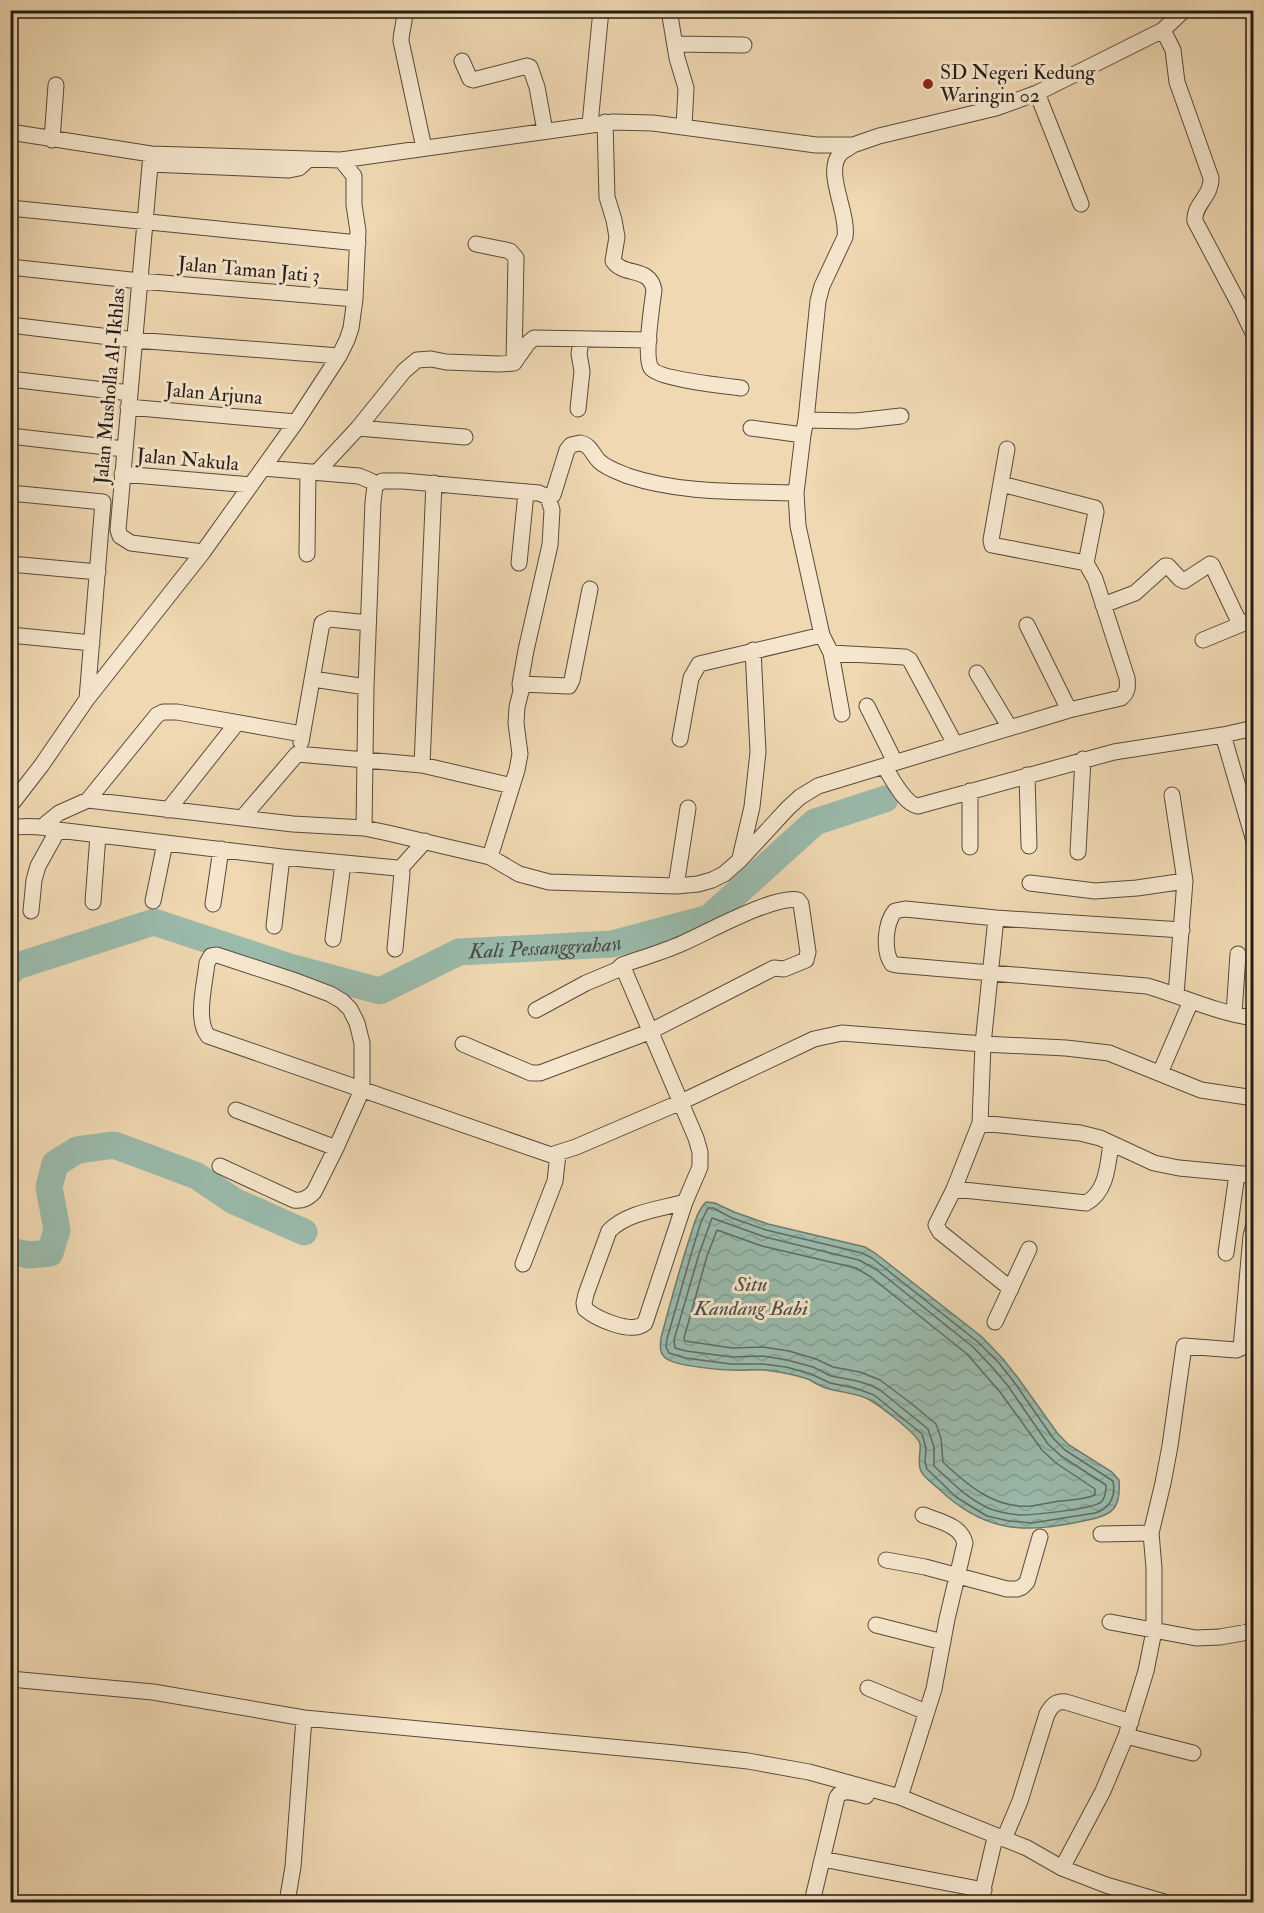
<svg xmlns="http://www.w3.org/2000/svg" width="1264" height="1913" font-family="'IM FELL Double Pica',serif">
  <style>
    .water { fill: url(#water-waves); stroke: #6c7a6f; stroke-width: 1.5 }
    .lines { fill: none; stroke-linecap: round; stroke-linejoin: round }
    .shore { stroke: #606a60; stroke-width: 1.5 }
    .river { stroke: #9abaab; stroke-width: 27 }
    .street-casing { stroke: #584a3d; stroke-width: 17 }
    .street { stroke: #f5e6cd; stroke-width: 15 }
    .poi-dot { fill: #8f2418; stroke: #f5e6cd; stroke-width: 2 }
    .labels { text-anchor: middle; stroke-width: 6; stroke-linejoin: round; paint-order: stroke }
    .poi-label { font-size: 20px; fill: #261b16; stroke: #f5e6cd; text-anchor: start }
    .street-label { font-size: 20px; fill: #261b16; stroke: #f5e6cd }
    .water-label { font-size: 21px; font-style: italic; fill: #494b43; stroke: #f5e6cd }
  </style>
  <defs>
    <pattern id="water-waves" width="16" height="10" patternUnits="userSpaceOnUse" patternTransform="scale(1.5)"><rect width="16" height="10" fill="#9abaab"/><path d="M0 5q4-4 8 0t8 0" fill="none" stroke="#859f92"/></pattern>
  </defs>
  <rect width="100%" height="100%" fill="#efd8b2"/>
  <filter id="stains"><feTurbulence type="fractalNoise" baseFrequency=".00333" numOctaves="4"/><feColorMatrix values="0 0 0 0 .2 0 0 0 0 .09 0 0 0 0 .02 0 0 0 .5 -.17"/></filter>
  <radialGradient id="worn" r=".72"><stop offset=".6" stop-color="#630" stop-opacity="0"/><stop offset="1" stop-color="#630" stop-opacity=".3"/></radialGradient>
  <path class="water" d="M706,1202L715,1203L734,1212L768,1224L865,1247L875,1253L982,1337L1003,1359L1018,1378L1058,1434L1069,1445L1112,1472L1119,1480C1121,1507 1114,1515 1088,1520C1028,1533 988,1535 940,1490C935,1485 924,1478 921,1471C917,1463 921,1453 920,1444C918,1434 880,1406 870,1400C856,1392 840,1393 826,1388C820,1386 815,1383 810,1380C796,1374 780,1372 765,1370C755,1369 744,1371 733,1370C720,1370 677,1366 667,1359C659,1354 660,1346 661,1338C670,1304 679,1270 690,1237C694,1225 697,1211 706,1202Z"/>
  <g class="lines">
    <path class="shore" d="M708,1208H713L732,1218L766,1230L862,1253L872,1258L978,1342L999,1363L1014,1382L1053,1438L1065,1450L1113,1481C1116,1496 1110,1509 1095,1513L1032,1523L1009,1521L987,1516L956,1497L927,1469L925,1462L926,1448L922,1434L874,1395L855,1388L830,1383L811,1374L786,1367L763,1364H731L685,1358L669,1353L666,1347L667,1339L692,1251L701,1222Z
      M712,1218L765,1237L859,1260L877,1270L973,1347L993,1368L1008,1386L1048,1444L1061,1456L1106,1485C1106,1490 1106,1498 1101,1502C1094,1509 1031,1515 1020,1515C1009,1514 998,1512 988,1508C967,1498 950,1481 934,1466V1447L928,1429L880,1390L870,1385L857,1381L831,1376L813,1367L787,1360L763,1356L732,1357L686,1351L675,1348L674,1340L699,1254Z
      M717,1230L762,1246L856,1268L871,1277L967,1354L1000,1392L1042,1450L1056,1463L1095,1489V1495C1083,1500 1068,1500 1054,1502C1047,1503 1039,1505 1031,1506C995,1509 967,1485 943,1462L941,1438L936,1424L912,1404L880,1380L860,1372L833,1367L816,1359L789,1351L763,1347L732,1348L685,1341L684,1338L707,1256Z"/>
    <g class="river">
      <path id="s1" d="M10,972L14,967L154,922L290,967L380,991L459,952L612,944L709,918L815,822L885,799"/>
      <path d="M10,1251L29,1255L50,1253L57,1230L49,1187L55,1164L77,1150L114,1145L197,1176L234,1201L304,1232"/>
    </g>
    <defs>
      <path id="street" d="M404,10C406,22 401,30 401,41L424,148
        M669,10L677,58L686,88L684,127
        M1163,30L1173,50L1177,82L1211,178C1212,196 1193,205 1195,221L1240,306L1254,335
        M675,44L744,45
        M462,61L470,79L473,80L527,66L530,67L537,87L545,131
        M1037,93L1081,204
        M605,122L607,197L614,220L617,237L613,261C624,277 650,266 654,290C652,305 644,357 651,368C658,379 726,386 741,388
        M590,124L601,10
        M10,132L151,154L341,160L613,122L653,123L816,145H853L879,136L996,108L1037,93L1163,30L1184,10
        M52,140L56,85
        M853,145C849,148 844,150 841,153C823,171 849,212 845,237L822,286L818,301L806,420L803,435L796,493L798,526L822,635L831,653L905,657L910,660L955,744
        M151,154L118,530L120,536L131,543L203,552
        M150,164L289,170L299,168L309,159
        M10,208L358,243
        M476,244L510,251L516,258L514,363
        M10,267L140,281L355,299
        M10,325L135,340L339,356
        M10,379L130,393
        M128,407L296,422
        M578,409L582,371L579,354L581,339
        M806,420L856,421L901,416
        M358,428L465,437
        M751,428L803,435
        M10,436L124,449
        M263,468L359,476L371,481L375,486
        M317,472L358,428L404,371L417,360L431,359L446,362L499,364L514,363L528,343L534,338L649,340
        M122,474L251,485
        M1001,484L1095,508L1096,512L1086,563
        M10,493L103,502L87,699
        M548,497L553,495L567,450L571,445L580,443C591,445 592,454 599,461C606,468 618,472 628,476C682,494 740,491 796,493
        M307,554L308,472
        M519,563L526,493
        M10,564L98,572
        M1103,605L1135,593L1165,566H1168L1180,579L1184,581L1210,564L1212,565L1240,624
        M1027,625L1069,710
        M10,635L92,643
        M1203,640L1254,619
        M831,653L842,714
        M977,673L1010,728
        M313,679L366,687
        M520,684L569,686L572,680L590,589
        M867,706L895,762
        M1223,735L1254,728
        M680,739L691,678L699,664L822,635
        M301,742L322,623L330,619L368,623
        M422,765L434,483
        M884,766C892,778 904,804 918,806L1114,752L1223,735L1254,841
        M1027,775L1029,846
        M1172,795L1185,881L1176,994
        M88,800L157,715L163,712H177L302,734
        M10,806L41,766L87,699L203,552L296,422L339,356L347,340L351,328L355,299L358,231L354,205V176L341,160
        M168,810L237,723
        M243,817L297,754L422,765L512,786
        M43,826L59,813L88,800L293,824L364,828L388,833L490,857L519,874L549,882L676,886L698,884L712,880L724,874L740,860L788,808L800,797L818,786L1069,710L1121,698C1128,692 1128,687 1127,678L1095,579L1086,563L992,545L991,540L1007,449
        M10,828C27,825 41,826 58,830L282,857L397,868L402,873L395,949
        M364,828L366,687L373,502L375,486L382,481H403L539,493L548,497
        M970,847V791
        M1078,852L1083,759
        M490,857L517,770L520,754L516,723L517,707L521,691L520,684L526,650L550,545L552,510L548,497
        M740,858L752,807L758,752L753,650
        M399,870L425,841
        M1030,883L1095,891L1137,888L1185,881
        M676,886L688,808
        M153,901L165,843
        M93,902L98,835
        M213,904L221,849
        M31,911L34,880L38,866L58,830
        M996,918L983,1044L980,1123L954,1189L936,1225L940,1232L1011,1289
        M274,926L282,857
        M1182,930L996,918L905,909L895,911C885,923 883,951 892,964L897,965L1147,986C1182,996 1217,1013 1254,1018
        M333,939L343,864
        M622,965L696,1138L700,1152V1167L685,1202L645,1323C632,1335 597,1319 585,1309L584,1303L586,1294L609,1231C627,1212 661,1209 685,1202
        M1234,1014L1238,954
        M463,1044L531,1073H540L649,1032L774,968L784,969L806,960L808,952L801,904L798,900C774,895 708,932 683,943C663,952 642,958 622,965L617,970L586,983L536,1010
        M1160,1073L1191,1001
        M236,1110L336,1148
        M980,1123L1080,1133L1100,1138L1154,1163L1179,1168L1254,1175
        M220,1166L294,1200C303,1201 308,1198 314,1192L336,1148L362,1090V1043L357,1023L350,1009L342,1001L330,994L293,980L217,955L211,956L207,963C205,983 195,1020 208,1036L551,1155L576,1147L681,1102L814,1039L842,1033L983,1044L1066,1048L1109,1053L1201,1090L1254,1098
        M954,1189L1086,1203C1107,1192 1108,1164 1111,1143
        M1226,1253L1237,1174
        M523,1264L555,1181L558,1154
        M995,1322L1029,1249
        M1101,1534L1151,1533
        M886,1560L925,1567L1007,1589H1017L1022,1587L1027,1582L1040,1537
        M1110,1622L1196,1638L1220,1637L1248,1632L1254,1627
        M876,1625L943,1642
        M10,1679L153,1692L304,1718L675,1753L748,1761L809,1772L900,1797L1027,1848L1062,1868L1106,1885L1164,1902
        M868,1688L926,1712
        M1126,1736L1193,1753
        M900,1797L934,1689L947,1619L965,1543C961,1525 938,1521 923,1515
        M1004,1839L1020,1801L1047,1714C1052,1705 1056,1701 1066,1702L1131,1722
        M822,1859L984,1890
        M1062,1868L1103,1791L1126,1736L1146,1671L1154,1631V1568L1151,1533L1163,1483L1170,1446L1184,1346L1236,1350L1241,1348L1251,1236L1254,1225
        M287,1902L293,1867L304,1718
        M812,1902L837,1797C843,1787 857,1794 866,1796
        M980,1902L994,1842L997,1836"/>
    </defs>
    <use href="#street" class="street-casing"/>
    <use href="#street" class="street"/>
  </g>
  <circle class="poi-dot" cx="928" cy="84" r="6"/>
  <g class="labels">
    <g class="poi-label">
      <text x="940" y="79">SD Negeri Kedung<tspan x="940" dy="23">Waringin 02</tspan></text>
    </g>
    <g class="street-label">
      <text transform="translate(249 269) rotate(5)" y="7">Jalan Taman Jati 3</text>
      <text transform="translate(109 386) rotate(-85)" y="7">Jalan Musholla Al-Ikhlas</text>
      <text transform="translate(214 393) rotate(5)" y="7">Jalan Arjuna</text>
      <text transform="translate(188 459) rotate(5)" y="7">Jalan Nakula</text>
    </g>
    <g class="water-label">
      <text dy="7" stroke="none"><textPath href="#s1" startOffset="564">Kali Pessanggrahan</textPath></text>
      <text x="751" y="1291">Situ<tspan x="751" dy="24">Kandang Babi</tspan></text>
    </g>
  </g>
  <rect width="1264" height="1913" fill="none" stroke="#efd8b2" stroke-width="36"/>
  <rect x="12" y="12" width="1240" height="1889" fill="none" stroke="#261b16" stroke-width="3"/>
  <rect x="18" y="18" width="1228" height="1877" fill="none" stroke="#261b16" stroke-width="1.5"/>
  <rect width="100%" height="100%" filter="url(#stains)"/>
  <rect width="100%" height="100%" fill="url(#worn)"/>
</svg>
